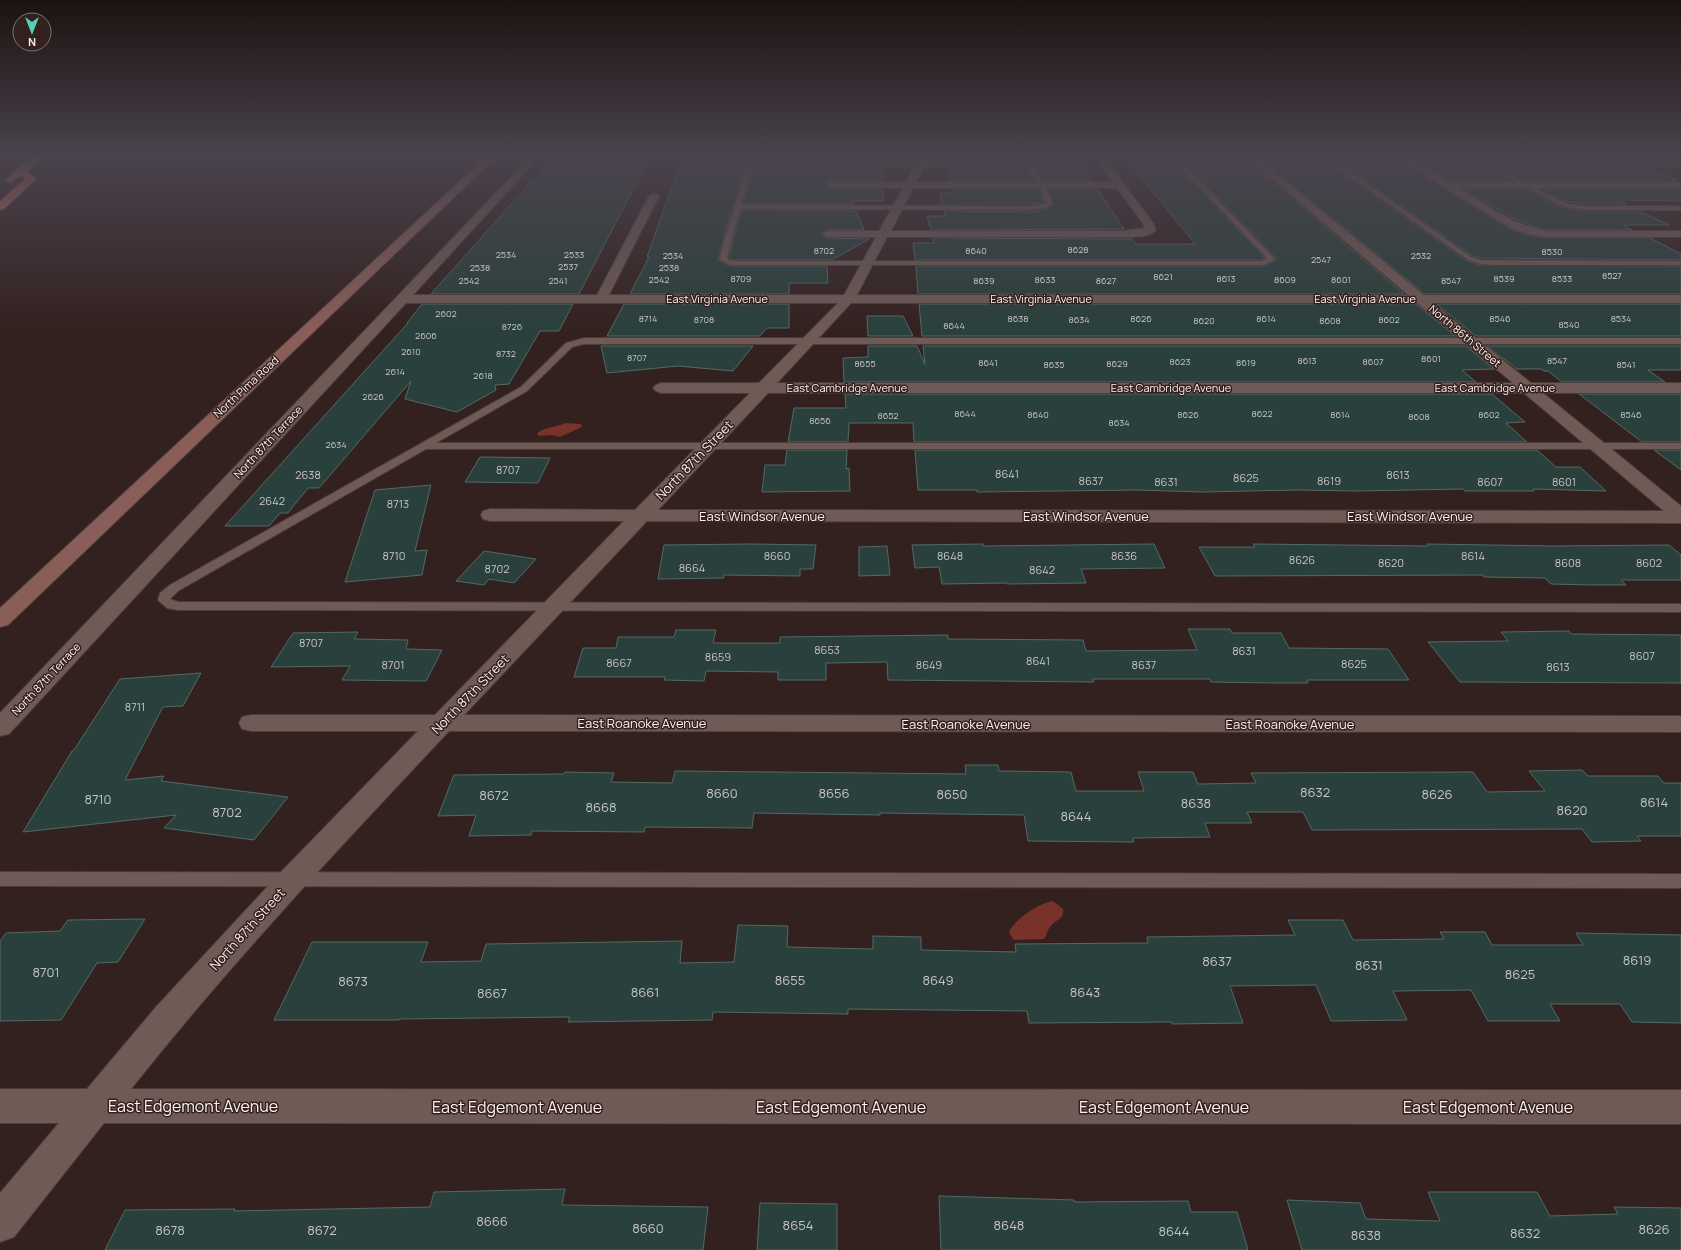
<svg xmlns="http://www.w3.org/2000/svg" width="1681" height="1250" font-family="Manrope,sans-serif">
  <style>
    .water { fill: #78322a }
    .building { fill: #2a403c; stroke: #526a65 }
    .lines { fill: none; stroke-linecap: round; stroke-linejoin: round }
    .lane-casing { stroke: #4c3d3b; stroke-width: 2 }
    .street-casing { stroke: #4c3d3b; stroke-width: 2 }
    .secondary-casing { stroke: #4c3d3b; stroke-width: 2 }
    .highway-casing { stroke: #4c3d3b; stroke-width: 2 }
    .lane { fill: #6f5a56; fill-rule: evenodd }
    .street { fill: #6f5a56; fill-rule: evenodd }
    .secondary { fill: #895e58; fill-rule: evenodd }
    .highway { fill: #c7685c; fill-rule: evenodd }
    .labels { text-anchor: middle; stroke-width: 3; stroke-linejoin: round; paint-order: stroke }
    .far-number-label { font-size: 9px; fill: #c8c4c2 }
    .far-street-label { font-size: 11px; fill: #fdf0ee; stroke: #33211f }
    .number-label { font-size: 11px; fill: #c8c4c2 }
    .street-label { font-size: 13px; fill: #fdf0ee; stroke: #33211f }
    .near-number-label { font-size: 13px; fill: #c8c4c2 }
    .near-street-label { font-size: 16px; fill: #fdf0ee; stroke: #33211f }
  </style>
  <rect width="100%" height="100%" fill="#33211f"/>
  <path class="water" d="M565,423L581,424L582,427L560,437L551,435L539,436L537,434C541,428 557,427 565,423Z
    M1053,901L1063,909C1065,920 1055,919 1050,927C1047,931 1047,935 1044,939L1014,940L1009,933C1013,920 1039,903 1053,901Z"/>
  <path class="building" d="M558,156H590L588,158H594L590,163L646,164L579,294H431L530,183H532Z
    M705,156H747L734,204L732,207L718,260L730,266H827L828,283H789V294H630L649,257H647L680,164L705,162Z
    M756,156H884V161H755Z
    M954,156H1077L1092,180H1043L1034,165L1023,162L955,161Z
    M1124,156H1244L1248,161L1193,160L1181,165L1180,168L1265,258L1262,260H915L913,243H934L933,238L1132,239L1136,244H1195Z
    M1258,156H1393L1510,229L1528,235L1547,238H1650L1681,254V260L1481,258L1472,256L1339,162L1263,161Z
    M1408,156H1621L1633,162H1503L1490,166L1489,167L1512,180H1449Z
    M753,168H883V180H831L825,184L831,190H883V201H851L853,204H743Z
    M957,168H1023L1028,169L1034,180H951L949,171H958Z
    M1193,168H1256L1404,294H918L916,266H1264L1276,260V258L1190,169Z
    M1271,168H1335L1466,260L1479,265L1681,266V294H1425Z
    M1504,169H1650L1677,180H1525Z
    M954,190H1038L1045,202L1035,204H942L940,193H955Z
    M1047,190H1098L1124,229L931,230L927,216H945L944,211L1035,212L1048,208L1054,203Z
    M1464,190H1528L1555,204L1569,209L1584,212H1641L1669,225H1623L1632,230H1547L1535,227L1513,218Z
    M1542,190H1681V201L1618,200L1626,204H1584L1561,200Z
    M741,210L856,211L864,230H828L821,235L828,238L869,239L832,260H732L729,257Z
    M422,304H573L559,331H540L509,384L495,385L496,390L457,412L405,399L411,381L319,488H308L288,513H280L269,526H225L408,323H407Z
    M624,304H789V328H767L760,336H607Z
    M919,304H1416L1455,336H922Z
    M1437,304H1681V336H1476Z
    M867,316H903L913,336H868Z
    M601,346H753L733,371L678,366L607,373Z
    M868,346H917L925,364L923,346H1466L1494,369L1462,370L1476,382H844L843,358L868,357Z
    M1487,346H1681V370H1648L1665,382H1562L1548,371H1544L1541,369H1517Z
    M845,394H1492L1525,422L1506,423L1527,442H914L913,423H849L848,442H788L794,408H846Z
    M1579,394H1681V442H1642Z
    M787,450H847L846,469L849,468L850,491L762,492L765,465H785Z
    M915,450H1537L1556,467H1580L1606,491L1533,489L1534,491H1465L1463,489L1357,491L1297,490L1202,492L1137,490L977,492V490H918Z
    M1654,450H1681V470Z
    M480,457L550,458L538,483L465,482Z
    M431,485L415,551L427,550L422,575L345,582L375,490Z
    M751,544L816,545L813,569H800V576L724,575V578L658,579L664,545Z
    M983,544V546L1154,544L1165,568L1081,569L1086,583L1007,584V583L942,584L939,567L915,568L912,545Z
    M1253,544L1428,546L1427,544L1554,546L1669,545L1681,555V580H1621L1626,585H1591L1551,584L1545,578L1484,577L1483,575L1215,576L1199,547H1255Z
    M887,546L890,575L859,576V547Z
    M484,551L536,559L514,583L489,579L484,585L456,581Z
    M1188,629H1230L1232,633H1281L1289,648L1388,649L1409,680H1307L1308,683H1274L1211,682L1210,679H1093L1094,682L888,680L887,662L826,663V680H778V672L706,671L704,681L664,680L665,677H574L583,648H616L618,637H674L676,630H716L713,643H780V637L948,635V639L1083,640L1086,651L1197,650Z
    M1569,631L1571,634L1681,635V683L1460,682L1428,642L1508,641L1501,632Z
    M358,632L354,639L408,640L406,649L442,650L426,681L342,680L350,666L271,667L293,633Z
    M201,673L183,706L163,707L125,780L164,776L161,781L288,797L254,840L164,828L176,815L23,832L72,751L74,750L120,679Z
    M965,765H998L999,771L1071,772L1076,791H1144L1138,772H1193L1198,784L1256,783L1251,773L1473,772L1487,792L1545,791L1529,771L1582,770L1588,776H1658L1664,783H1681V836H1637L1641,841L1592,842L1582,829L1312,830L1303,812H1247L1252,823H1205L1210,837L1133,838L1134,842L1028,841L1024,815L880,813V815L754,813L752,828L645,827L644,832L532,831L531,835L469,836L476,815L438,816L454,775L564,774L565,772L614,773L611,782L672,783L675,771L966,774Z
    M145,919L118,962L97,963L61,1020L0,1021V941L6,933L60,931L68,920Z
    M1288,920H1343L1353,940L1444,939L1440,932H1485L1492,945H1583L1576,933L1681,935V1023L1632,1022L1620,1004H1550L1560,1021H1488L1471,990L1393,991L1407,1020L1331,1021L1316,985L1230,986L1243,1023L1172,1024V1022L1029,1023L1027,1011L848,1009V1014L713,1012L712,1020L568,1022L570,1017L399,1019V1020H274L312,942H428L421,962L481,961L486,944L682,941L680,963L734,962L738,925L788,926L787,947L873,949V936L921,937V950L1016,952L1015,944L1148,943L1147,937L1295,935Z
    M565,1189L562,1205L708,1207L703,1250H105L125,1210L235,1209L234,1211L430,1207L434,1192Z
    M1428,1192H1537L1550,1216L1618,1214L1614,1207L1681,1208V1250H1302L1287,1200L1360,1203L1366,1219L1440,1221Z
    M939,1196L1074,1200L1075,1202L1188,1201L1191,1212H1237L1248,1250H941Z
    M760,1203L837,1204V1250H757Z"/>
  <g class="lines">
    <defs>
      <path id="lane" d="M749,156H755L753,162L1023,163L1033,166L1053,203L1048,207L1035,210L740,209L727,258L731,261H1263L1267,258L1181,168V166L1193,162L1338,163L1471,257L1481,260L1681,261V265H1495L1480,264L1467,259L1335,166H1193L1187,168L1272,256L1275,259L1264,265H730L719,259L734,208L733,207L735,205ZM752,166L1023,167L1029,168L1047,203L1035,206L741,205Z
        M1503,163H1681V167L1498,168L1560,201L1570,204L1584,206H1681V210H1584L1569,208L1556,203L1490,167Z
        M584,338H1681V344H584L572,347L527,391L436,443H1681V449H426L178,591L170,599L178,602L1681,604V612L178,610L167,608L158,600L160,593L170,585L521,387L566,343Z
        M0,872L1681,874V888L0,886Z"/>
      <path id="street" d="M531,156H540L413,295H597L649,196L654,193L659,196L609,295H844L876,237H828L822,234L828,231H879L903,188H831L826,185L831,182H906L920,156H929L916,182H1112L1094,156H1103L1153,223L1156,230C1149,238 1133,237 1123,237H887L857,295H1408L1245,156H1255L1424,295H1681V303H1433L1531,383H1681V393H1543L1681,506V523L647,521L464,715L1681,716V732L449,731C339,848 230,964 131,1089L1681,1090V1124L104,1123L14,1237L0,1242V1193L59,1123H0V1089H87L156,1007L282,871L418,731H251L242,729L239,723L242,717L251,715H435L624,521H490L483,519L481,515L483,511L490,509L635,510L750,393H661L656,391L653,388L656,385L661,383H759L838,303H406L9,734L0,736V713ZM913,188H1117L1144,225V228L1123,231H891ZM851,303H1417L1513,383H777ZM768,393H1524L1664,511L658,510Z
        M1394,156H1405L1449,182H1681V188H1459C1487,205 1514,226 1547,231H1681V237H1547L1528,234L1511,228Z"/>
      <path id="secondary" d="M487,156H497L8,625L0,627V608Z"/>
      <path id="highway" d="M33,156H43L27,171L36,179L4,209L0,210V201L25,179L21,176L10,183L5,180Z"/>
    </defs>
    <use href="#lane" class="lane-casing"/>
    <use href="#street" class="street-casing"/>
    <use href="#secondary" class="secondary-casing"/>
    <use href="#highway" class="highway-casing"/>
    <use href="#lane" class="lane"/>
    <use href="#street" class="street"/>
    <use href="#secondary" class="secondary"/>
    <use href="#highway" class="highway"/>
  </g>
  <linearGradient id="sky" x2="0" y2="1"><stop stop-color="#1c1211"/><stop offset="0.47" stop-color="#4a434d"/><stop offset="1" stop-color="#4a434d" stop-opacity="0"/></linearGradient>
  <rect width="1681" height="331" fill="url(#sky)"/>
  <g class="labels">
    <g class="far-number-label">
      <text x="1078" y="253">8628</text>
      <text x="824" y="254">8702</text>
      <text x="976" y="254">8640</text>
      <text x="1552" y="255">8530</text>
      <text x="506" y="258">2534</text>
      <text x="574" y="258">2533</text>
      <text x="673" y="259">2534</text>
      <text x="1421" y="259">2532</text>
      <text x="1321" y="263">2547</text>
      <text x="568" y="270">2537</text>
      <text x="480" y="271">2538</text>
      <text x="669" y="271">2538</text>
      <text x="1612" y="279">8527</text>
      <text x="1163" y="280">8621</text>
      <text x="741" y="282">8709</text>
      <text x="1226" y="282">8613</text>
      <text x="1504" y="282">8539</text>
      <text x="1562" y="282">8533</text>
      <text x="659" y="283">2542</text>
      <text x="1045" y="283">8633</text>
      <text x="1285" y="283">8609</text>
      <text x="1341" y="283">8601</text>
      <text x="469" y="284">2542</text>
      <text x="558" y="284">2541</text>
      <text x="984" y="284">8639</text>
      <text x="1106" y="284">8627</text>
      <text x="1451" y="284">8547</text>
      <text x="446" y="317">2602</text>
      <text x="648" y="322">8714</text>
      <text x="1018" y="322">8638</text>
      <text x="1141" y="322">8626</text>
      <text x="1266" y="322">8614</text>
      <text x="1500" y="322">8546</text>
      <text x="1621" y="322">8534</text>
      <text x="704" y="323">8708</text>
      <text x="1079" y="323">8634</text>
      <text x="1389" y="323">8602</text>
      <text x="1204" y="324">8620</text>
      <text x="1330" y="324">8608</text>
      <text x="1569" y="328">8540</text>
      <text x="954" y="329">8644</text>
      <text x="512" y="330">8726</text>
      <text x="426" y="339">2606</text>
      <text x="411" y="355">2610</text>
      <text x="506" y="357">8732</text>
      <text x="637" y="361">8707</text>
      <text x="1431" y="362">8601</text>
      <text x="1307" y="364">8613</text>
      <text x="1557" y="364">8547</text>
      <text x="1180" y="365">8623</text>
      <text x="1373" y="365">8607</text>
      <text x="988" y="366">8641</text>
      <text x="1246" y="366">8619</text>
      <text x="865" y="367">8655</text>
      <text x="1117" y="367">8629</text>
      <text x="1054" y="368">8635</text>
      <text x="1626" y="368">8541</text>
      <text x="395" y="375">2614</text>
      <text x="483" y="379">2618</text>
      <text x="373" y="400">2626</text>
      <text x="965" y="417">8644</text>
      <text x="1262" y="417">8622</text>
      <text x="1038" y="418">8640</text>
      <text x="1188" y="418">8626</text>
      <text x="1340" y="418">8614</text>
      <text x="1489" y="418">8602</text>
      <text x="1631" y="418">8546</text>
      <text x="888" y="419">8652</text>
      <text x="1419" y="420">8608</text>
      <text x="820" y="424">8656</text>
      <text x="1119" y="426">8634</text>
      <text x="336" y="448">2634</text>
    </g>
    <g class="far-street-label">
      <text x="717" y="303">East Virginia Avenue</text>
      <text x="1041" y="303">East Virginia Avenue</text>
      <text x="1365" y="303">East Virginia Avenue</text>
      <text transform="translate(1465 336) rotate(40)" y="4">North 86th Street</text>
      <text transform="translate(246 387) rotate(-43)" y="4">North Pima Road</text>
      <text x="847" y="392">East Cambridge Avenue</text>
      <text x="1171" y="392">East Cambridge Avenue</text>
      <text x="1495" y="392">East Cambridge Avenue</text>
      <text transform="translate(268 442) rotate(-47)" y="4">North 87th Terrace</text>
      <text transform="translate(46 679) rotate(-47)" y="4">North 87th Terrace</text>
    </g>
    <g class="number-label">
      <text x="508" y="474">8707</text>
      <text x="1007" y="478">8641</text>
      <text x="308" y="479">2638</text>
      <text x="1398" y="479">8613</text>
      <text x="1246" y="482">8625</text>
      <text x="1091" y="485">8637</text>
      <text x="1329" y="485">8619</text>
      <text x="1166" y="486">8631</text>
      <text x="1490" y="486">8607</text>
      <text x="1564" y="486">8601</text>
      <text x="272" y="505">2642</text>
      <text x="398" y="508">8713</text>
      <text x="394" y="560">8710</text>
      <text x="777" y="560">8660</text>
      <text x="950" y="560">8648</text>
      <text x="1124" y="560">8636</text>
      <text x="1473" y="560">8614</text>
      <text x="1302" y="564">8626</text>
      <text x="1391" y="567">8620</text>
      <text x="1568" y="567">8608</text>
      <text x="1649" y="567">8602</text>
      <text x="692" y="572">8664</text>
      <text x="497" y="573">8702</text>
      <text x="1042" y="574">8642</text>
      <text x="311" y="647">8707</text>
      <text x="827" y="654">8653</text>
      <text x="1244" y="655">8631</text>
      <text x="1642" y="660">8607</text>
      <text x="718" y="661">8659</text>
      <text x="1038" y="665">8641</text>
      <text x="619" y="667">8667</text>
      <text x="1354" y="668">8625</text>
      <text x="393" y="669">8701</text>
      <text x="929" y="669">8649</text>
      <text x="1144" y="669">8637</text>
      <text x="1558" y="671">8613</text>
      <text x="135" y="711">8711</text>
    </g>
    <g class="street-label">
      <text transform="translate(694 460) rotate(-46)" y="5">North 87th Street</text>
      <text x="762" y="521">East Windsor Avenue</text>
      <text x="1086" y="521">East Windsor Avenue</text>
      <text x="1410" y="521">East Windsor Avenue</text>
      <text transform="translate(470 694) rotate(-46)" y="5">North 87th Street</text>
      <text x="642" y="728">East Roanoke Avenue</text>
      <text x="966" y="729">East Roanoke Avenue</text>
      <text x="1290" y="729">East Roanoke Avenue</text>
      <text transform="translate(247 929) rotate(-48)" y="5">North 87th Street</text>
    </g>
    <g class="near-number-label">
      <text x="1315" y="797">8632</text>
      <text x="722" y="798">8660</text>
      <text x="834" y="798">8656</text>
      <text x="952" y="799">8650</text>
      <text x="1437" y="799">8626</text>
      <text x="494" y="800">8672</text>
      <text x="98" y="804">8710</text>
      <text x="1654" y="807">8614</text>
      <text x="1196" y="808">8638</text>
      <text x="601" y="812">8668</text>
      <text x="1572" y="815">8620</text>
      <text x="227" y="817">8702</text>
      <text x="1076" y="821">8644</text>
      <text x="1637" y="965">8619</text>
      <text x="1217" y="966">8637</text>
      <text x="1369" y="970">8631</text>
      <text x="46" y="977">8701</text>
      <text x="1520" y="979">8625</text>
      <text x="790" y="985">8655</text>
      <text x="938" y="985">8649</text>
      <text x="353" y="986">8673</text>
      <text x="645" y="997">8661</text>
      <text x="1085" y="997">8643</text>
      <text x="492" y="998">8667</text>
      <text x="492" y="1226">8666</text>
      <text x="798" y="1230">8654</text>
      <text x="1009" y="1230">8648</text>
      <text x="648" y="1233">8660</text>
      <text x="1654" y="1234">8626</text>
      <text x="170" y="1235">8678</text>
      <text x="322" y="1235">8672</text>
      <text x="1174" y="1236">8644</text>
      <text x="1525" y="1238">8632</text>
      <text x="1366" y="1240">8638</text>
    </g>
    <g class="near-street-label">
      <text x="193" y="1112">East Edgemont Avenue</text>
      <text x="517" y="1113">East Edgemont Avenue</text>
      <text x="841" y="1113">East Edgemont Avenue</text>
      <text x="1164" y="1113">East Edgemont Avenue</text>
      <text x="1488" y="1113">East Edgemont Avenue</text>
    </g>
  </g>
  <g transform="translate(32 32) rotate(180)"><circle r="19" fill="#33211f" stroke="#847472"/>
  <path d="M0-3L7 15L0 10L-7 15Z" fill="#5acebd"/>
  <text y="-6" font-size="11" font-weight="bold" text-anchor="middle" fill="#fdf0ee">N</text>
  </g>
</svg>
